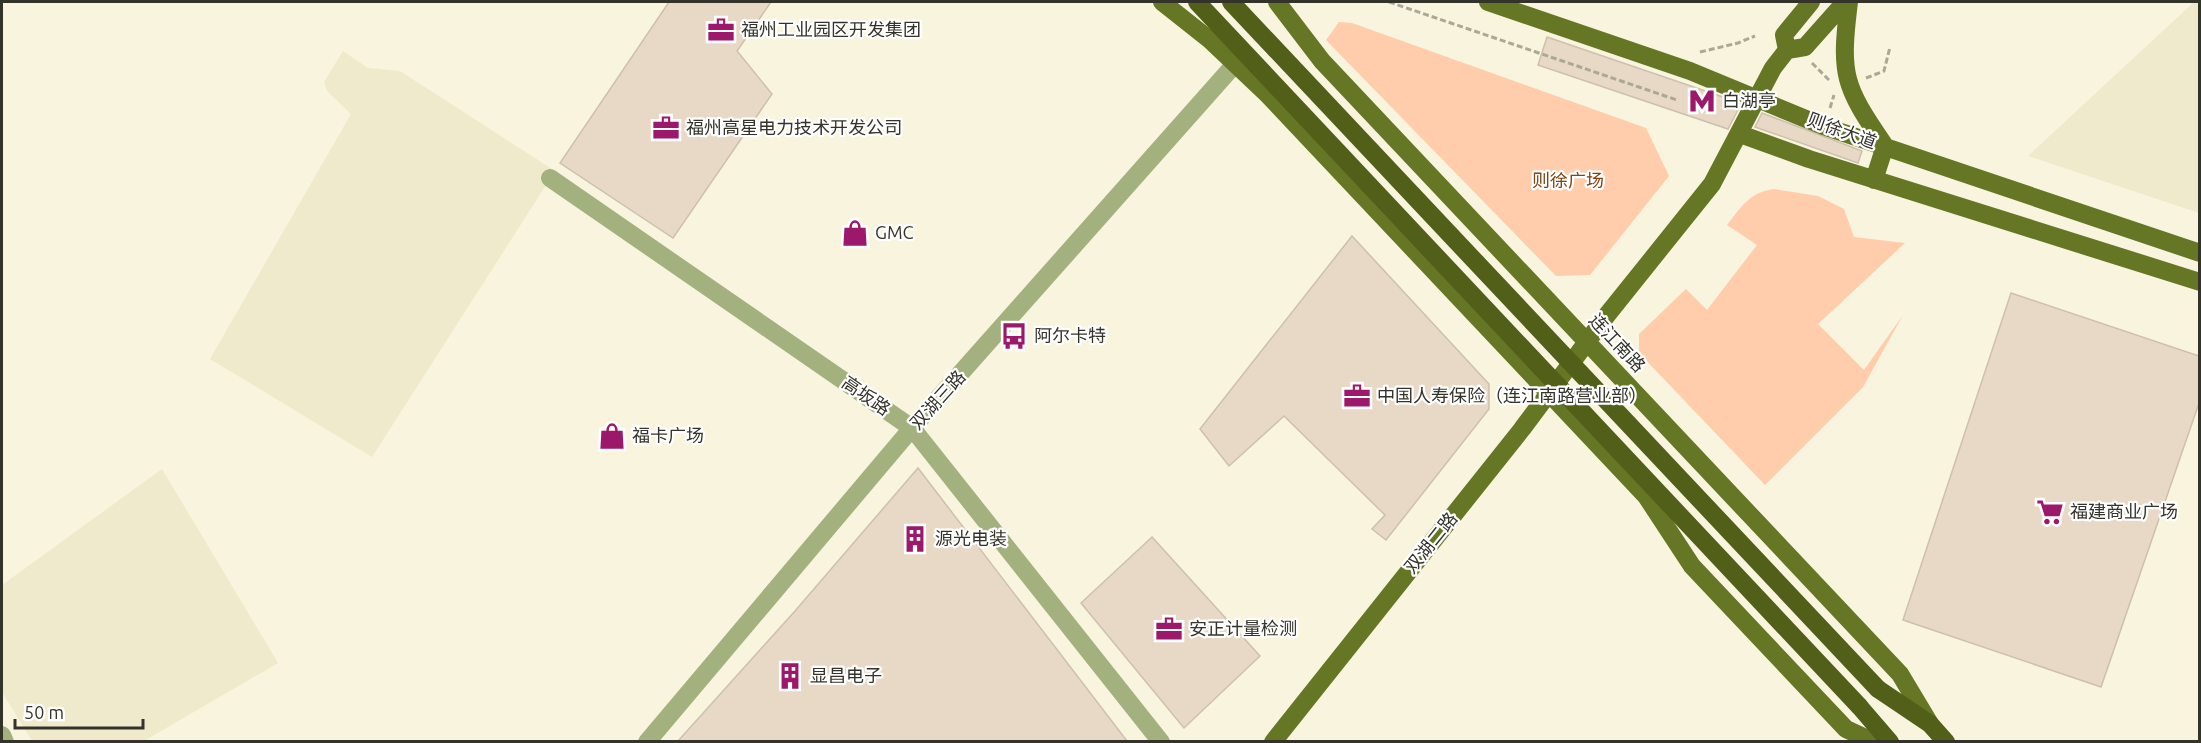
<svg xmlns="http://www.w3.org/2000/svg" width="2201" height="743" font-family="Ubuntu,'Noto Sans SC',sans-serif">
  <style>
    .built { fill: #f0eacc }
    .green { fill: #ffccac }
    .building { fill: #e7d9c6; stroke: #cec0ad; stroke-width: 1.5 }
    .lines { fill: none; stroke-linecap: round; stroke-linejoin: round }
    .path { stroke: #aba896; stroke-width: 3; stroke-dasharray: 6 3; stroke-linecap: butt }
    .minor { stroke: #a3b17e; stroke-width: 18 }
    .major { stroke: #657624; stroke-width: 18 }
    .highway { stroke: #515f18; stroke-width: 18 }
    .highway-bridge { stroke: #515f18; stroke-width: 18 }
    .labels { text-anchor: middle; stroke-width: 4.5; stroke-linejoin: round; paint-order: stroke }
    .poi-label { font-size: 18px; fill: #34332a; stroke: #fff; text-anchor: start }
    .street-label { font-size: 18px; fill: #34332a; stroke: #fff }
    .park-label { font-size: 18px; fill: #814412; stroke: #fff }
  </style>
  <rect width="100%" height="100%" fill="#f8f4dd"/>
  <path class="built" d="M2194,2H2200L2199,213L2028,156Z
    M343,51L368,68L400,71L555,171L372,457L210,359L351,114L327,91L324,82Z
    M162,469L278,663L144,741H32L2,692V585Z"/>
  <path class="green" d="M1339,22L1352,23L1646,128L1669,176L1590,275L1556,276L1326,40Z
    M1774,189L1818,196L1844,209L1854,237L1905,243L1818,324L1864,370L1903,315L1863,387L1765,485L1639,353V334L1686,289L1707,310L1757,245L1727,225C1741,207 1750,192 1774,189Z"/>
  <path class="building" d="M669,2H771L737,51L772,94L673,238L560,163Z
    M1547,37L1720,96L1741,104L1728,129L1538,65Z
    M1762,113L1862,151L1858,163L1755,127Z
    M1352,236L1489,384V409L1386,540L1372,529L1385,515L1284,416L1229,466L1200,429Z
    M2011,293L2199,356V403L2101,687L1903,620Z
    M918,468L1127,741H678L795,611Z
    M1152,537L1260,656L1184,728L1081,603Z"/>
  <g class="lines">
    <path class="path" d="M1389,2L1677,100
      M1700,52L1738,43L1755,36
      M1812,63L1831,82
      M1866,78L1884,71L1890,47
      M1830,108L1834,95"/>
    <path class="minor" d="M550,178L912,428L1161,742
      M2,735L5,742
      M647,742L912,428L1235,64"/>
    <path class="major" d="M1162,2L1210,40L1268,95L1646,496L1692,566L1846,729L1874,742
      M1277,2L1322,61L1900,674L1930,724
      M1488,2L1690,71L1823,126L2200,253
      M1849,2C1840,75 1843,85 1885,146L1874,180
      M1787,50L1784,35L1811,2
      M1740,134L1809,159L2200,282
      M1273,742L1522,429L1607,315L1712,184L1773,68L1787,50L1805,47L1845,2"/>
    <path class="highway" d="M1878,689L1930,724L1946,742
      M1859,706L1890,742"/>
    <path class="highway-bridge" d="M1197,2L1859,706
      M1231,2L1878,689"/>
  </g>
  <defs>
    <symbol id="office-bare" viewBox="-9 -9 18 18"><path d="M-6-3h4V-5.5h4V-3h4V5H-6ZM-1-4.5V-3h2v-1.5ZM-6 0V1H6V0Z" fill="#9c186a" stroke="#fff" stroke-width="2.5" paint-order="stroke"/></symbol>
    <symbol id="metro-bare" viewBox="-9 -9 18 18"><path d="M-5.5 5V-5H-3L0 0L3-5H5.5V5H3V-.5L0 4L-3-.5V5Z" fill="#9c186a" stroke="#fff" stroke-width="2.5" paint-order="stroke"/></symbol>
    <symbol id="shop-bare" viewBox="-9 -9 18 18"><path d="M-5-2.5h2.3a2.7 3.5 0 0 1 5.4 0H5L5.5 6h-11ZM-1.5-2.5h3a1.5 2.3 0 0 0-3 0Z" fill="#9c186a" stroke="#fff" stroke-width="2.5" paint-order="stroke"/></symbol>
    <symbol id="bus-bare" viewBox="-9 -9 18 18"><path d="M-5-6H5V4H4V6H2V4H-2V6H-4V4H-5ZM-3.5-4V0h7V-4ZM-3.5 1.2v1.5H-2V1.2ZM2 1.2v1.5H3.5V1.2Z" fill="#9c186a" stroke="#fff" stroke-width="2.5" paint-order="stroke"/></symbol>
    <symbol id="supermarket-bare" viewBox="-9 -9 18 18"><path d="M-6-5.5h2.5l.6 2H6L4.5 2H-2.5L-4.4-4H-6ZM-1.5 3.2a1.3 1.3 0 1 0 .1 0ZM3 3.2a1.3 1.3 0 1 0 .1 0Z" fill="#9c186a" stroke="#fff" stroke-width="2.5" paint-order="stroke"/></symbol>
    <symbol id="building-bare" viewBox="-9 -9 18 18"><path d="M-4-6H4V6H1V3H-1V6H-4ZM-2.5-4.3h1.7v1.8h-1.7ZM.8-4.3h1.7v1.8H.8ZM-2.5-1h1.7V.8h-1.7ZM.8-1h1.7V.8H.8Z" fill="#9c186a" stroke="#fff" stroke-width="2.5" paint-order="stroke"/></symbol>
  </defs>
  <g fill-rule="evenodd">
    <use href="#office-bare" x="702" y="11" width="38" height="38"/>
    <use href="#metro-bare" x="1683" y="82" width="38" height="38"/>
    <use href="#office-bare" x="647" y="109" width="38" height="38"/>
    <use href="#shop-bare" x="836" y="214" width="38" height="38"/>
    <use href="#bus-bare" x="995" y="317" width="38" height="38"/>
    <use href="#office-bare" x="1338" y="377" width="38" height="38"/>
    <use href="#shop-bare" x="593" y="417" width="38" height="38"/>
    <use href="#supermarket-bare" x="2031" y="493" width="38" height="38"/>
    <use href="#building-bare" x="896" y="520" width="38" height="38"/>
    <use href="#office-bare" x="1150" y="610" width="38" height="38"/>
    <use href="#building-bare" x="771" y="657" width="38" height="38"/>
  </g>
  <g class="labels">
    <g class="poi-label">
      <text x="741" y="36">福州工业园区开发集团</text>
      <text x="1722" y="107">白湖亭</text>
      <text x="686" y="134">福州高星电力技术开发公司</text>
      <text x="875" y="239">GMC</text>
      <text x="1034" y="342">阿尔卡特</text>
      <text x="1377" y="402">中国人寿保险（连江南路营业部）</text>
      <text x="632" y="442">福卡广场</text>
      <text x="2070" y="518">福建商业广场</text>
      <text x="935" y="545">源光电装</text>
      <text x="1189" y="635">安正计量检测</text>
      <text x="810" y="682">显昌电子</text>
    </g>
    <g class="street-label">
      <text transform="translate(1842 131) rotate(20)" y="6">则徐大道</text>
      <text transform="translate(1617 343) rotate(47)" y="6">连江南路</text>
      <text transform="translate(866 396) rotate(35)" y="6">高坂路</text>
      <text transform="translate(938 400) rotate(-48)" y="6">双湖三路</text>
      <text transform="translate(1431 543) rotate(-51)" y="6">双湖二路</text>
    </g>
    <g class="park-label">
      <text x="1568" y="187">则徐广场</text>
    </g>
  </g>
  <rect width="2201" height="743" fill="none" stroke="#34332a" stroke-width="6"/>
  <path d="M15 719v9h128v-9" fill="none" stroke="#34332a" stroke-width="3"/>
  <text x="24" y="719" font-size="18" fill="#34332a" stroke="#ffffff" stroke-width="4.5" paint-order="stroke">50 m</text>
</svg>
